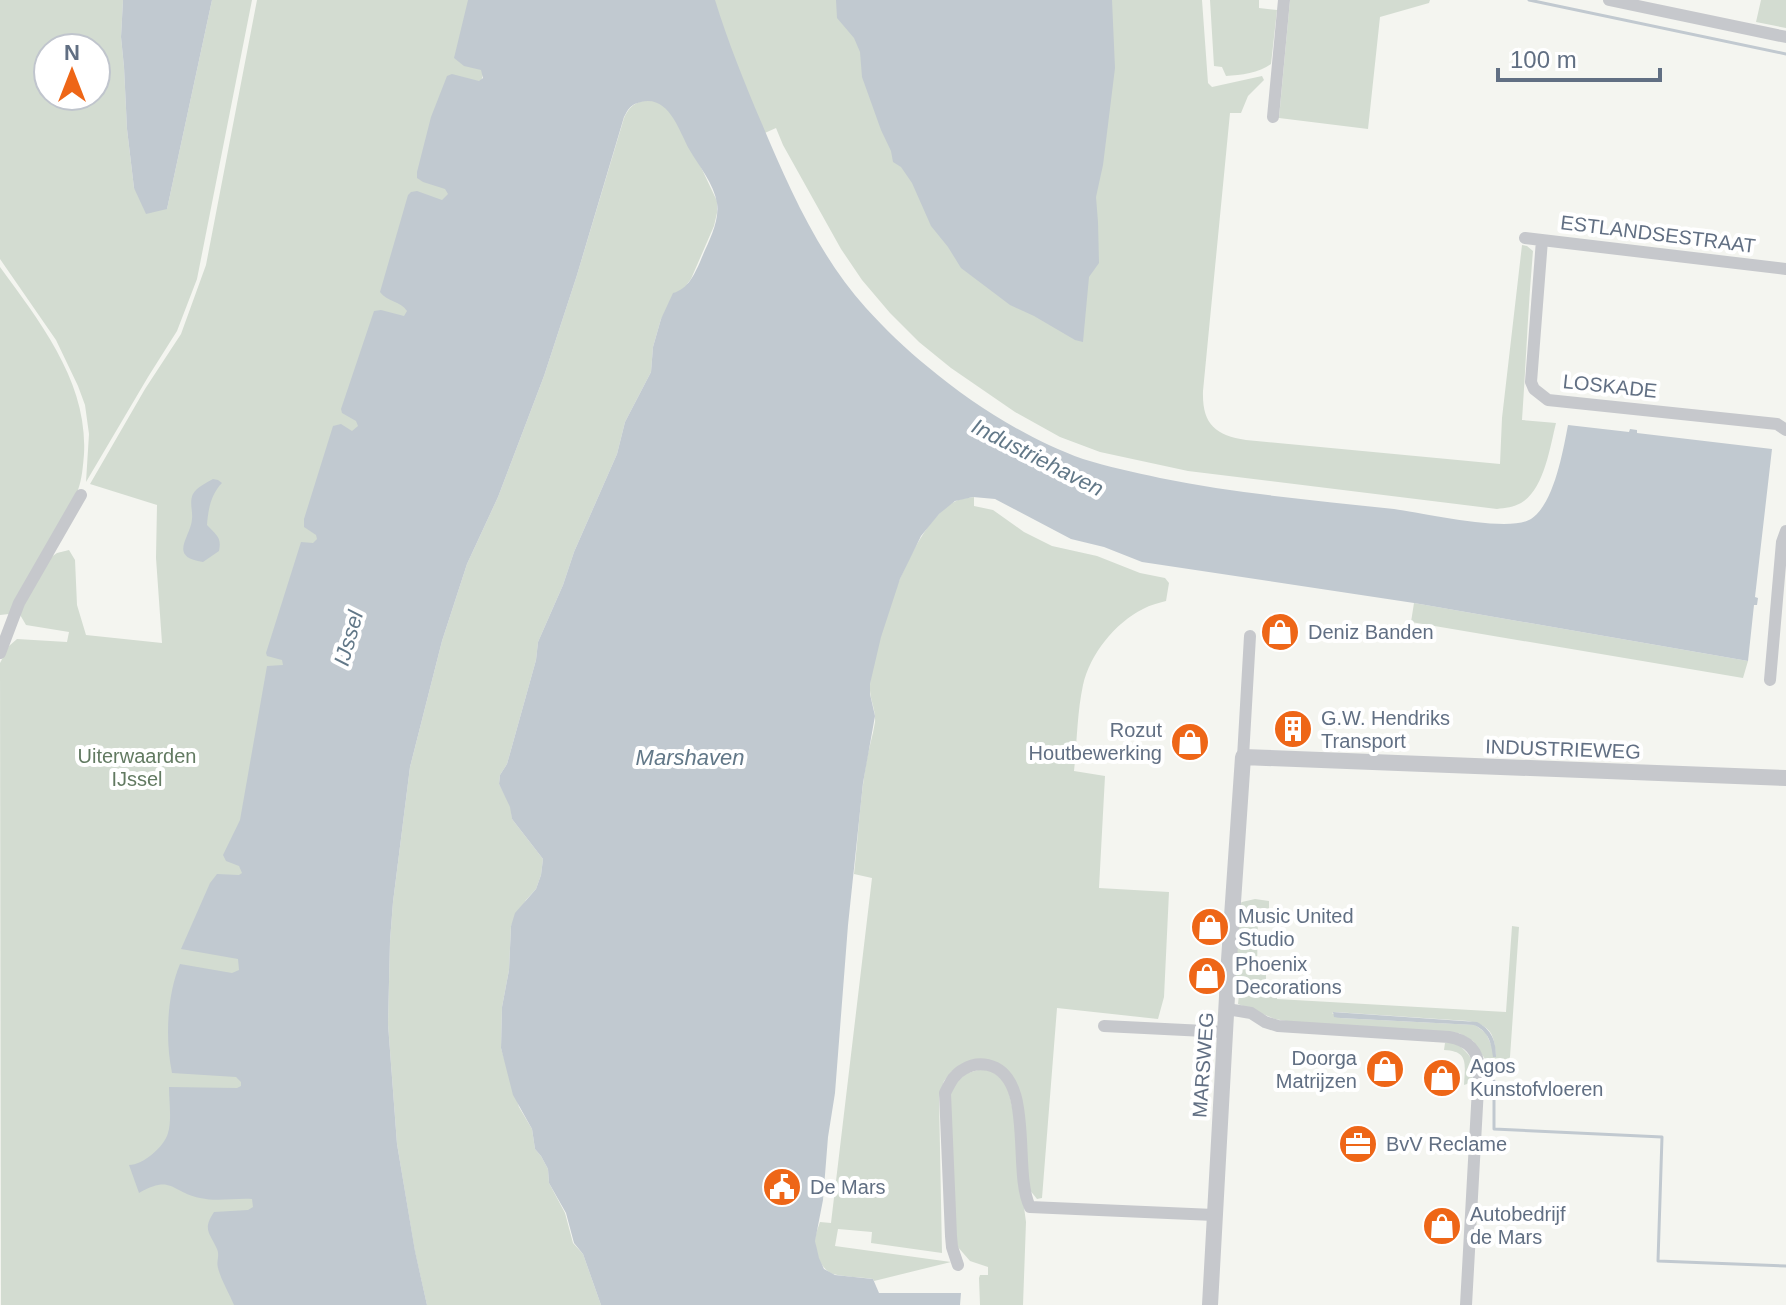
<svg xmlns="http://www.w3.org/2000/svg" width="1786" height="1305" font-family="Arial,sans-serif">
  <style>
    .green { fill: #d3dcd1; fill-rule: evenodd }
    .water { fill: #c1c9d0 }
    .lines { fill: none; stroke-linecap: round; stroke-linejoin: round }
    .stream { stroke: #c1c9d0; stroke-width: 3 }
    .minor { stroke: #c6c8cc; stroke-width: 12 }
    .tertiary { stroke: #c6c8cc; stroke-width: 16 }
    .labels { text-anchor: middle; stroke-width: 8; stroke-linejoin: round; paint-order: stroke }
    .street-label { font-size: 20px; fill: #616f83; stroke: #fff }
    .poi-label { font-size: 20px; fill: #616f83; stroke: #fff; text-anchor: start }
    .park-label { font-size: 20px; fill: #627a61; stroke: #fff }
    .water-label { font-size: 22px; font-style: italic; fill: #627888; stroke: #fff }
  </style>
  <rect width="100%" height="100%" fill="#f4f5f0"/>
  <path class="green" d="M0,0H123L121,37L124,67L127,129L134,188L167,209L212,0H252L197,279L177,331L148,377L86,482L89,434L85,405L78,386L56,340L0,259ZM48,48H96V96H48Z
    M257,0H503L449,201L272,1305H1L0,663L9,646L17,639L67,642L69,632L26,625L19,613L44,562L57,553L69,550L75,560L77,605L86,635L162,643L156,558L157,505L90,484L145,389L181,334L206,265Z
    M674,0H1202L1208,83L1212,87L1262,76L1264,80L1248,96L1241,113H1230L1203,391C1202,424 1215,435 1246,440L1500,464L1502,418L1522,245L1527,246L1533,251C1528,307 1526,363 1522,420L1556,423C1550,447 1544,490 1521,503C1514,507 1505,508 1497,509L1188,471L1100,452L1060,437L1015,412L951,368L919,342L890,313L862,280L841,249L783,145L776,128L699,163L717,201V213L714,226L691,279L661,319L653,347L651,372L625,422L617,454L574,552L563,585L538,642L536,660L507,764L500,775L499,784L511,807L512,819L543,859L541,875L536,889L526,900L511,926L509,970L502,1007L501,1048L519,1107L532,1129L535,1149L541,1156L548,1169L549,1183L565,1213L573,1243L583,1254L601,1305H427L415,1252L397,1144L388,1024L390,941L393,902L410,767L442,641L467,564L498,497L544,376L577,275L624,118C632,101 639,102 656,99Z
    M1210,0H1259V8L1277,10L1271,64C1259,73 1241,75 1226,76L1222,67L1214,66Z
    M1290,0H1430L1429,3L1380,17L1368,129L1279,118Z
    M1761,0H1786V28L1756,22Z
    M0,267C40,322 88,382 84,454C83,466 82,479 78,490C73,503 64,516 57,528C41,556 25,585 9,614L0,615Z
    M974,497V506L993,510L1024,532L1052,546L1097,556L1140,573L1165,578L1169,583L1166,601C1159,603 1150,605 1143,609C1115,623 1090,654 1083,685C1077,713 1077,743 1074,771L1105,776L1099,888L1169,892L1164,997L1158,1019L1057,1008L1042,1198L1037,1199L1029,1189L1025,1163L1003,1067L952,1071L944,1081L939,1097L942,1253L871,1243L872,1232L838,1229L835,1246L951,1262L874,1281L873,1279C860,1277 845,1277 833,1274C821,1270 815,1253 815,1241C815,1235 818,1228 820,1222L831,1223L872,878L854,874C858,838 860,800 866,764C868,750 873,736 875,722C876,709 869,698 870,686C873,641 913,520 956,501C961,498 969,498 974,497Z
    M1414,603L1748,661L1743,678L1411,622Z
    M1255,899L1269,901V913H1258L1257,971H1266V984H1277V999L1506,1012L1512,926L1519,927L1510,1057L1505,1064L1487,1062L1473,1041L1459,1033L1291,1022L1275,1019L1238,1004L1239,995L1234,971L1238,905L1242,902ZM1335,1012L1468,1021C1491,1026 1494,1033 1496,1056L1486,1033L1475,1025L1340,1018L1332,1013Z
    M1455,1042C1469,1053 1484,1068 1467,1084L1464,1085C1465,1064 1469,1051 1444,1050L1445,1043Z
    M981,1069L992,1071L1004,1081L1013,1098L1019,1170L1026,1222L1023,1305H980L979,1278L980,1275H988V1267L970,1261L957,1246L948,1112L951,1089L965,1074Z"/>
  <path class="water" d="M123,0H212L167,209L146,214L134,188L127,129L124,67L121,37Z
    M468,0H715C728,42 745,84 762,124C789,188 819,256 866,308C885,329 906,349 928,367C972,404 1029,440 1083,459C1108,467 1134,472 1160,478C1237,494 1315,500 1394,509C1423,513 1509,533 1531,519C1554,504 1563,451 1568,425L1629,432L1630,429L1637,430V433L1772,449L1755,597L1758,598L1757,605H1754L1748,661L1414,603L1142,562L1104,547L1071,539L995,499L973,497L955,501L939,514L921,536L900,579L881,637L870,684V694L875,716L863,783L848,925L835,1093L828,1137L823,1200L815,1241L819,1258L824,1269L835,1275L873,1279L879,1293H961L960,1305H601L583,1254L574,1243L566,1213L549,1183L548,1169L541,1156L535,1149L532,1129L513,1095L501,1048L502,1007L509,970L511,926L515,913L536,889L541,875L543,859L512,819L510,807L499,784L500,775L507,764L536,660L538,642L563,585L574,552L617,454L625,422L651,372L653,347L661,319L673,293C688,289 694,275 700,262C707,244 720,223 717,203C714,184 699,166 689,149C679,131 669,95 641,102C631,104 628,109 624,117L577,275L544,376L498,497L467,564L442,641L410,767L393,902L390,941L388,1024L397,1144L415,1251L427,1305H234C229,1293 221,1280 218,1268C216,1261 220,1256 217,1249C210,1233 202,1230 214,1212L248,1210L253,1207L252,1199C234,1198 217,1202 200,1198C171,1192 172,1174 139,1193L129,1165C143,1165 164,1147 168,1133C172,1120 169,1101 169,1087L237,1088L241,1086V1082L236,1077L172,1073C165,1039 167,995 180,964L232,973L239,970L238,959L181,949L210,883L217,874L239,875L242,873L239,866L226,861L223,855L240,820L267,666L283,665L282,660L267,656L266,653L301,542L313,543L317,539L316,535L304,527V519L333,426L341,424L352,431L358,426L356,421L342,413L341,409L374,311L381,310L404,316L407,311C401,301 387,302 380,292L408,195L411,192L417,191L442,200L448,194L445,189L423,182L417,178V172L431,117L447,76L452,74L479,81L483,78L481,70L464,66L454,58Z
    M836,0H1112L1115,68L1103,165L1096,197L1098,222L1099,263L1089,277L1083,342L1075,340L1034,316L1010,305L961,268L948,247L931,226L912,183L901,167L893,162L891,151L881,130L862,77L860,52L854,38L837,18Z
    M213,479L218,480L222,483C211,494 208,510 207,525C216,535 222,537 219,551L203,562C167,557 191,537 192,519C193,511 189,502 193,494C197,487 206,483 213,479Z
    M1333,1012L1477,1022C1492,1030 1496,1041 1496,1057H1493C1491,1042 1489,1032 1474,1025L1340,1018L1334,1017Z"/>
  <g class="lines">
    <path class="stream" d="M1529,0L1786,54
      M1494,1081V1129L1662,1137L1658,1261L1786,1266"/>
    <path class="minor" d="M1609,0L1786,37
      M1273,117L1284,0
      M1525,238L1786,269
      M1542,240L1531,382L1534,389L1548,400L1777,424L1786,430
      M0,653L19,603L81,495
      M1770,680L1782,542L1786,531
      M1243,757L1250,636
      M1227,1009L1251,1013L1265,1022L1278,1026L1449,1037C1468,1040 1479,1051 1479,1070L1466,1305
      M1104,1026L1225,1032
      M958,1265L952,1247L951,1236L945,1093C950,1083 954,1074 964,1069C972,1064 979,1063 988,1065C1036,1076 1012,1171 1030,1207L1214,1215"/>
    <path class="tertiary" d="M1210,1305L1229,960L1243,757L1786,778"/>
  </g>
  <defs>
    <symbol id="shop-disc" viewBox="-11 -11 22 22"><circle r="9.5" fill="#ee6617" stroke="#fff"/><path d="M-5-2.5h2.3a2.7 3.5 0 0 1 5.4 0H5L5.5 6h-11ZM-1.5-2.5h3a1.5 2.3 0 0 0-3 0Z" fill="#fff"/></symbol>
    <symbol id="building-disc" viewBox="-11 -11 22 22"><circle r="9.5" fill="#ee6617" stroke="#fff"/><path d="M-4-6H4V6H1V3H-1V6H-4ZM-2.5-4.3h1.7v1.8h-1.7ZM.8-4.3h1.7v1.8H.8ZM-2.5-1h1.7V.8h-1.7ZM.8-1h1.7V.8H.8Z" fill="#fff"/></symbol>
    <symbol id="office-disc" viewBox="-11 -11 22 22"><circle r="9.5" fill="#ee6617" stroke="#fff"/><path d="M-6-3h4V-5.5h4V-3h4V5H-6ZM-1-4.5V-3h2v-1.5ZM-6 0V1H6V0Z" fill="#fff"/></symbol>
    <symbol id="civic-disc" viewBox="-11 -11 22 22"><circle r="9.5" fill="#ee6617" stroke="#fff"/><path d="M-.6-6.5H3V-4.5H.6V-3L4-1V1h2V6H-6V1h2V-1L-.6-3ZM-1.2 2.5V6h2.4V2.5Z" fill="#fff"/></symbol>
  </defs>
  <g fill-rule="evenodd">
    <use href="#shop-disc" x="1258" y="610" width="44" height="44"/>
    <use href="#building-disc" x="1271" y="707" width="44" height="44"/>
    <use href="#shop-disc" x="1168" y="720" width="44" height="44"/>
    <use href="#shop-disc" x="1188" y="905" width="44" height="44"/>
    <use href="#shop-disc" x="1185" y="954" width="44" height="44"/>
    <use href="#shop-disc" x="1363" y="1047" width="44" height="44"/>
    <use href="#shop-disc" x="1420" y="1056" width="44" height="44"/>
    <use href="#office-disc" x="1336" y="1122" width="44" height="44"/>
    <use href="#civic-disc" x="760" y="1165" width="44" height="44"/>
    <use href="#shop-disc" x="1420" y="1204" width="44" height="44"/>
  </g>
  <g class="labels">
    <g class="street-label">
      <text transform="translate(1658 234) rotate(7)" y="7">ESTLANDSESTRAAT</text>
      <text transform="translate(1610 386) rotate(6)" y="7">LOSKADE</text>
      <text transform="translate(1563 749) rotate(2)" y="7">INDUSTRIEWEG</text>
      <text transform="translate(1203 1065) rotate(-86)" y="7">MARSWEG</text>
    </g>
    <g class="poi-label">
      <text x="1308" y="639">Deniz Banden</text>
      <text x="1321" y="725">G.W. Hendriks<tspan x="1321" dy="23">Transport</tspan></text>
      <text x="1162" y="737" text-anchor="end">Rozut<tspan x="1162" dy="23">Houtbewerking</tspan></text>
      <text x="1238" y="923">Music United<tspan x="1238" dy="23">Studio</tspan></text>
      <text x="1235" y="971">Phoenix<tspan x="1235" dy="23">Decorations</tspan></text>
      <text x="1357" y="1065" text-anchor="end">Doorga<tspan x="1357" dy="23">Matrijzen</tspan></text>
      <text x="1470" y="1073">Agos<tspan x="1470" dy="23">Kunstofvloeren</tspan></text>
      <text x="1386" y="1151">BvV Reclame</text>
      <text x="810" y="1194">De Mars</text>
      <text x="1470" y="1221">Autobedrijf<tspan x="1470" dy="23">de Mars</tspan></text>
    </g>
    <g class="park-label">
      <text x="137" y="763">Uiterwaarden<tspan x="137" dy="23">IJssel</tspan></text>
    </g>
    <g class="water-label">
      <text transform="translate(1038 457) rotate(27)" y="8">Industriehaven</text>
      <text transform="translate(348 638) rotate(-74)" y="8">IJssel</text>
      <text x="690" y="765">Marshaven</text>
    </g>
  </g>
  <g transform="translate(72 72)"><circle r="38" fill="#ffffff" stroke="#c0c5cd" stroke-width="2"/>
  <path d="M0-6L14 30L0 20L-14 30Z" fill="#ee6617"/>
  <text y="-12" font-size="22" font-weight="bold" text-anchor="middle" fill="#616f83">N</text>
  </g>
  <path d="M1498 68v12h162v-12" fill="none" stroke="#616f83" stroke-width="4"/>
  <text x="1510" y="68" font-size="24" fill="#616f83" stroke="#ffffff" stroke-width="6" paint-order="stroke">100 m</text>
</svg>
